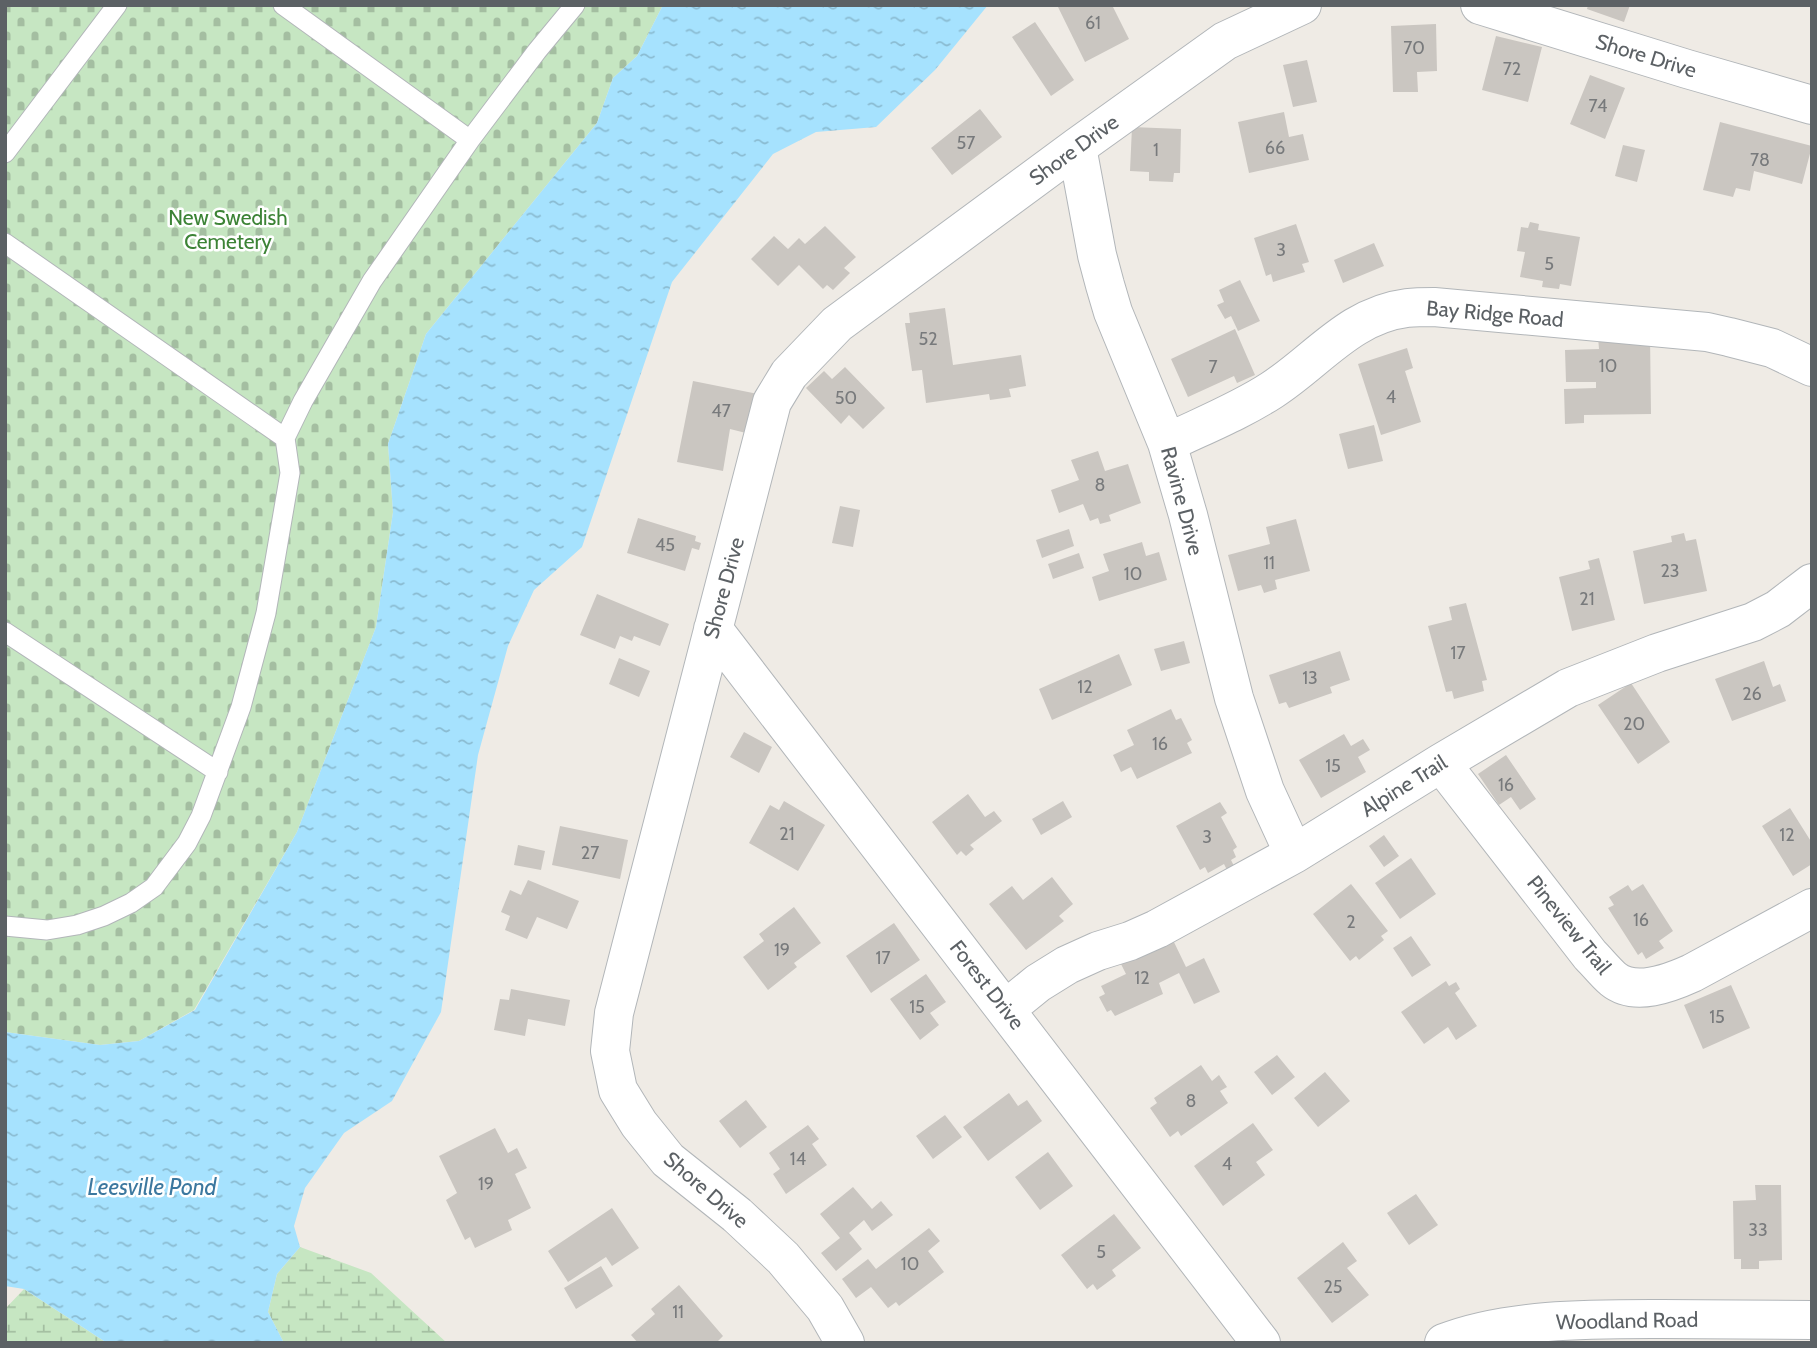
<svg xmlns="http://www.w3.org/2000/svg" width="1817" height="1348" font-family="Cabin,sans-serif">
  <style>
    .wetland { fill: url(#wetland-marsh) }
    .cemetery { fill: url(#cemetery-stones) }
    .water { fill: url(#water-ripples) }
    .building { fill: #cac6c1 }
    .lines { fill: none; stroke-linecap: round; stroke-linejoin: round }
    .service-casing { stroke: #b2b6b9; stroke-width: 21 }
    .minor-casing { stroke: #b2b6b9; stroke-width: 40 }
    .service { stroke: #fff; stroke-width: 19 }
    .minor { stroke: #fff; stroke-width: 38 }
    .labels { text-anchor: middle; stroke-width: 5; stroke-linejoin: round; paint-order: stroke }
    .number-label { font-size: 18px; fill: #787a7c }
    .street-label { font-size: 21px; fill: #5c6165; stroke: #fff }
    .park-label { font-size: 21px; fill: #3c8336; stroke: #fff }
    .water-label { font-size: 23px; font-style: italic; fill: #3c789f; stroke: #fff }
  </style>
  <defs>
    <pattern id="wetland-marsh" width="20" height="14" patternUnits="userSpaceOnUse" patternTransform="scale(1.75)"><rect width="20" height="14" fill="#c6e6c2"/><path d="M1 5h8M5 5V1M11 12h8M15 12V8" fill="none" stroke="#a4bea1"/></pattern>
    <pattern id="cemetery-stones" width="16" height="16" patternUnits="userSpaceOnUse" patternTransform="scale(1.75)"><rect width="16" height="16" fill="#c6e6c2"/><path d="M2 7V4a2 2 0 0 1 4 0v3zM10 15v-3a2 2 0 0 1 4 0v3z" fill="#a4bea1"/></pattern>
    <pattern id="water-ripples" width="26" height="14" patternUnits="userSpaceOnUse" patternTransform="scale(1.75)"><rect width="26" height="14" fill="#a6e2fe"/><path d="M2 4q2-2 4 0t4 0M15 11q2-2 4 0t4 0" fill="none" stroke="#8abbd1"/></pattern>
  </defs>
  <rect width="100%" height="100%" fill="#efebe5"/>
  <path class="wetland" d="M300,1247L371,1273L447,1343H284L268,1312L277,1274Z
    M24,1289L107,1343H5V1309Z"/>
  <path class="cemetery" d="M5,5H663L637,56L613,78L597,123L426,334L388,444L393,512L376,627L297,832L194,1010L139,1041L100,1045L5,1032Z"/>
  <path class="water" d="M663,5H988L935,70L876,127L816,132L773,154L672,282L582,547L534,590L508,646L478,755L441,1012L392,1101L344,1133L305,1188L294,1226L300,1247L277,1274L268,1312L284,1343H107L24,1289L5,1286V1032L100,1045L139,1041L195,1010L297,832L376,627L393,512L388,444L426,334L597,123L613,78L637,56Z"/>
  <path class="building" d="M1061,5H1112L1129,39L1085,62L1058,7Z
    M1588,5H1630L1624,22L1587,9Z
    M1035,22L1074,80L1051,96L1012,37Z
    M1436,24L1437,71L1417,72L1418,92H1393L1391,26Z
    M1496,36L1542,47L1528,102L1482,90Z
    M1307,60L1317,102L1293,107L1283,65Z
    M1590,75L1625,88L1605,139L1570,124Z
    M980,109L1002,137L952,175L931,148Z
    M1284,112L1289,137L1303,134L1309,160L1249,173L1238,122Z
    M1720,122L1812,146L1802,184L1754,171L1750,191L1736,188L1733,197L1703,190Z
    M1132,127L1181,129L1180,173H1174L1173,182L1149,181V172L1130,171Z
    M1623,145L1645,150L1637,182L1615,176Z
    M1530,222L1539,224L1538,230L1580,237L1571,286L1560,284L1559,289L1542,287L1543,281L1520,277L1525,252L1517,251L1521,227L1528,228Z
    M1296,224L1309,262L1302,264L1305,272L1273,282L1271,274L1266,276L1254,238Z
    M825,226L856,257L844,268L850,273L833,290L827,285L823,289L799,265L778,286L751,259L774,236L788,249L799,238L805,244Z
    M1374,243L1384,266L1343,283L1334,260Z
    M1240,280L1260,321L1238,331L1231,316L1225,319L1217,305L1224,302L1219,290Z
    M945,308L953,365L1021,355L1026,386L1009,389L1011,397L990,400L989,394L926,403L922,370L912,371L905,323H910L909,313Z
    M1235,329L1255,375L1237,383L1234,376L1188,397L1171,359Z
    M1650,335L1651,414L1584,415V423L1565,424L1564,389L1596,388V382H1566L1565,350L1599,349L1598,337Z
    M1407,348L1413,368L1405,371L1421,422L1381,435L1358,364Z
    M845,367L885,408L863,429L849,415L841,424L806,388L824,371L832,379Z
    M693,381L758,394L750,434L730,429L723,471L677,462Z
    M1374,425L1383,461L1348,469L1339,434Z
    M1098,451L1105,471L1128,464L1141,503L1109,515L1111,521L1100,524L1098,518L1090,521L1083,504L1059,513L1051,490L1079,480L1071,460Z
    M840,506L860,510L853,547L832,543Z
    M638,518L696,536L695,541L701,543L699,550L692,548L685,571L627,553Z
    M1296,519L1310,571L1275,580L1277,589L1264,593L1261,585L1238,591L1228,555L1270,544L1266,527Z
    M1069,529L1074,546L1042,558L1036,540Z
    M1684,533L1686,541L1696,539L1707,591L1644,604L1633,551L1672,542L1671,536Z
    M1142,542L1146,556L1159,552L1167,580L1099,601L1092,577L1109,571L1103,554Z
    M1079,553L1084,568L1053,579L1048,564Z
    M1599,558L1615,620L1572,631L1559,577L1590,569L1588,561Z
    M597,594L669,624L660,646L634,636L632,641L620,636L615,649L580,635Z
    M1466,603L1487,680L1482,681L1484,691L1454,699L1452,691L1446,692L1428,626L1452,620L1449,607Z
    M1184,641L1190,663L1161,671L1154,649Z
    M1340,651L1350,680L1330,687L1332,693L1289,708L1286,702L1279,704L1269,675Z
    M1119,654L1132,685L1052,720L1039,689Z
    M619,658L650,671L639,697L609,684Z
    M1764,661L1773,687L1780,684L1786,701L1732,721L1715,679Z
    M1631,683L1670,742L1638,764L1598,705Z
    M1171,709L1176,720L1181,718L1192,740L1187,743L1192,753L1137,779L1131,767L1121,772L1113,755L1134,745L1127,730Z
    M744,732L772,747L759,773L730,757Z
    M1344,734L1351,746L1363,739L1370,750L1358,757L1366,772L1321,798L1299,760Z
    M1506,755L1536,799L1520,810L1511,797L1499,805L1478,774Z
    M968,794L985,817L994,811L1002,821L970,845L974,849L966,856L961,851L957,855L932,822Z
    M784,801L825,825L798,871L749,843L770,805L779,810Z
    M1063,801L1072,817L1041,835L1032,819Z
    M1220,802L1227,813L1221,817L1237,847L1233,850L1236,857L1231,860L1234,866L1227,870L1224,864L1208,873L1205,867L1200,870L1176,826Z
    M1790,808L1812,843V864L1793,876L1762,826Z
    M560,826L628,840L620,879L552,865Z
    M1384,835L1399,856L1384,867L1369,846Z
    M518,845L545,851L541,870L514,865Z
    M1411,858L1436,894L1400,919L1375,883Z
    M1052,877L1073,904L1059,916L1064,921L1026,950L989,904L1012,886L1023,900Z
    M528,880L579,901L567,929L537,917L527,939L505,930L510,916L501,912L510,890L521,895Z
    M1351,884L1388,931L1381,936L1384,940L1359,960L1356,956L1350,961L1313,914Z
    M1643,884L1673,931L1659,941L1664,948L1646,959L1642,952L1638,955L1608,908L1614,905L1609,897L1628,885L1632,891Z
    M794,907L821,943L794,963L797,967L768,990L743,957L764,941L759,934Z
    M894,923L920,960L871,993L846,956Z
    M1411,936L1431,965L1412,977L1393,948Z
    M1172,938L1186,967L1204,958L1220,992L1194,1004L1179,973L1159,983L1163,994L1115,1016L1111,1010L1107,1012L1099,997L1105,994L1101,986L1126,974L1120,962Z
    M926,974L946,1002L930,1013L939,1025L920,1040L890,999Z
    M1446,981L1449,986L1456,982L1460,989L1455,993L1477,1026L1456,1040L1448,1027L1424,1044L1401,1012Z
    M1731,985L1750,1028L1703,1049L1684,1005Z
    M511,989L570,1000L565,1026L528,1019L525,1036L494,1030L500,999L509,1000Z
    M1277,1055L1295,1077L1272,1095L1254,1072Z
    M1201,1065L1212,1081L1219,1075L1227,1087L1220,1091L1228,1103L1181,1136L1178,1131L1170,1137L1150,1108L1157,1103L1154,1098Z
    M1325,1072L1350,1101L1318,1127L1294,1098Z
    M1009,1093L1018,1106L1027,1100L1042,1121L988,1161L963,1127Z
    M746,1100L767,1127L740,1148L719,1121Z
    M945,1115L962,1137L933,1159L916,1136Z
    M1253,1123L1273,1150L1256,1162L1265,1175L1223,1206L1194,1166Z
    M808,1125L819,1139L812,1144L827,1165L786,1194L773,1174L780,1169L769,1153Z
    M495,1128L508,1153L517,1148L527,1168L515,1174L531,1208L508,1220L512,1230L475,1248L470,1237L465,1240L446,1200L457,1193L439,1156Z
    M1048,1152L1073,1186L1040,1210L1015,1177Z
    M1755,1185H1781L1782,1260L1759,1261V1269H1741V1259H1734L1733,1201L1756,1200Z
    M853,1187L872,1209L881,1201L893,1215L872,1231L864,1220L849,1233L862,1249L836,1271L821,1253L840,1238L820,1214Z
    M1416,1194L1438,1225L1409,1245L1387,1213Z
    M612,1208L639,1248L612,1266L606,1257L568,1282L548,1251Z
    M1114,1214L1141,1248L1112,1270L1116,1276L1097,1290L1093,1284L1087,1289L1061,1255Z
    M929,1228L940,1241L928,1251L944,1272L899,1306L896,1302L888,1308L871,1287L856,1298L842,1279L868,1259L876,1269Z
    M1343,1242L1357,1261L1347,1268L1369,1295L1332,1323L1297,1278Z
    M601,1266L613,1286L576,1309L564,1288Z
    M679,1285L723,1336L716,1343H638L631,1335L655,1314L651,1309Z"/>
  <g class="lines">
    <defs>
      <path id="service" d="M283,5L470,140
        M5,153L117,5
        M5,243L285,438
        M5,632L218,772
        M5,926L47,930L77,925L104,916L131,903L154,887L187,843L201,816L241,707L266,613L290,473L285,438L303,401L372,281L470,140L537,51L575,5"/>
      <path id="minor" d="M1480,5L1687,69L1812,105
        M1077,147L1097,255L1105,285L1113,312L1167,443L1188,515L1234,698L1265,791L1294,854
        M1167,443C1202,426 1240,411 1272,390C1317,361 1350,315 1407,308C1416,307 1425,307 1434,307L1707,332L1729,337L1772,348L1812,367
        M713,629L1261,1343
        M1441,763L1590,955C1598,963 1605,972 1613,979C1635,997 1670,983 1692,973L1812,908
        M1006,1009L1038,983L1067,965L1098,951L1130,941L1157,929L1294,854L1441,763L1568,688L1657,653L1753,622L1778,609L1812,583
        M845,1343L825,1308L783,1258L737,1215L668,1160L639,1124L618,1090L610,1051L614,1013L772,402L789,374L837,324L1077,147L1225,41L1302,5
        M1444,1343C1508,1318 1593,1319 1661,1319C1712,1319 1762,1320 1812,1320"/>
    </defs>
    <use href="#service" class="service-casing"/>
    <use href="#minor" class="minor-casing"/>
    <use href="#service" class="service"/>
    <use href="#minor" class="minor"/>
  </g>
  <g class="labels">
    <g class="number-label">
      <text x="1093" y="29">61</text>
      <text x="1414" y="54">70</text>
      <text x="1512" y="75">72</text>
      <text x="1598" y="112">74</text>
      <text x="966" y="149">57</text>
      <text x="1275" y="154">66</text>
      <text x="1156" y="156">1</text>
      <text x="1760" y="166">78</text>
      <text x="1281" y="256">3</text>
      <text x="1549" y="270">5</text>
      <text x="928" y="345">52</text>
      <text x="1608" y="372">10</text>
      <text x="1213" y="373">7</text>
      <text x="1391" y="403">4</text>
      <text x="846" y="404">50</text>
      <text x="721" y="417">47</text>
      <text x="1100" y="491">8</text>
      <text x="665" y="551">45</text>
      <text x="1269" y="569">11</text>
      <text x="1670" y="577">23</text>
      <text x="1133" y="580">10</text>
      <text x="1587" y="605">21</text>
      <text x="1458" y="659">17</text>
      <text x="1310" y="684">13</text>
      <text x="1085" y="693">12</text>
      <text x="1752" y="700">26</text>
      <text x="1634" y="730">20</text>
      <text x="1160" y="750">16</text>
      <text x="1333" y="772">15</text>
      <text x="1506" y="791">16</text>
      <text x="787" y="840">21</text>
      <text x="1787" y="841">12</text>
      <text x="1207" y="843">3</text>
      <text x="590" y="859">27</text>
      <text x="1641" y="926">16</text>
      <text x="1351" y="928">2</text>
      <text x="782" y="956">19</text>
      <text x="883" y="964">17</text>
      <text x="1142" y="984">12</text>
      <text x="917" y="1013">15</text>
      <text x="1717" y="1023">15</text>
      <text x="1191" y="1107">8</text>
      <text x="798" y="1165">14</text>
      <text x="1227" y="1170">4</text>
      <text x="486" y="1190">19</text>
      <text x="1758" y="1236">33</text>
      <text x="1101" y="1258">5</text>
      <text x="910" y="1270">10</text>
      <text x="1333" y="1293">25</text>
      <text x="678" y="1318">11</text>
    </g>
    <g class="street-label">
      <text transform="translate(1646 56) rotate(17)" y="7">Shore Drive</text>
      <text transform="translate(1074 150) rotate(-36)" y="7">Shore Drive</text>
      <text transform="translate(1495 314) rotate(5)" y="7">Bay Ridge Road</text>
      <text transform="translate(1182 501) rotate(75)" y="7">Ravine Drive</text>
      <text transform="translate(724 588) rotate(-75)" y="7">Shore Drive</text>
      <text transform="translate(1404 786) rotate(-32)" y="7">Alpine Trail</text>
      <text transform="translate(1569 925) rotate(51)" y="7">Pineview Trail</text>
      <text transform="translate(987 985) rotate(52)" y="7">Forest Drive</text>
      <text transform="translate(706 1190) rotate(41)" y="7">Shore Drive</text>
      <text transform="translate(1627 1321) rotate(-1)" y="7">Woodland Road</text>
    </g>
    <g class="park-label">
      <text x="228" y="225">New Swedish<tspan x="228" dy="24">Cemetery</tspan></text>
    </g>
    <g class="water-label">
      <text x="152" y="1195">Leesville Pond</text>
    </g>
  </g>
  <rect width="1817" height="1348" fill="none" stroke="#5c6165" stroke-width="14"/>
</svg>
